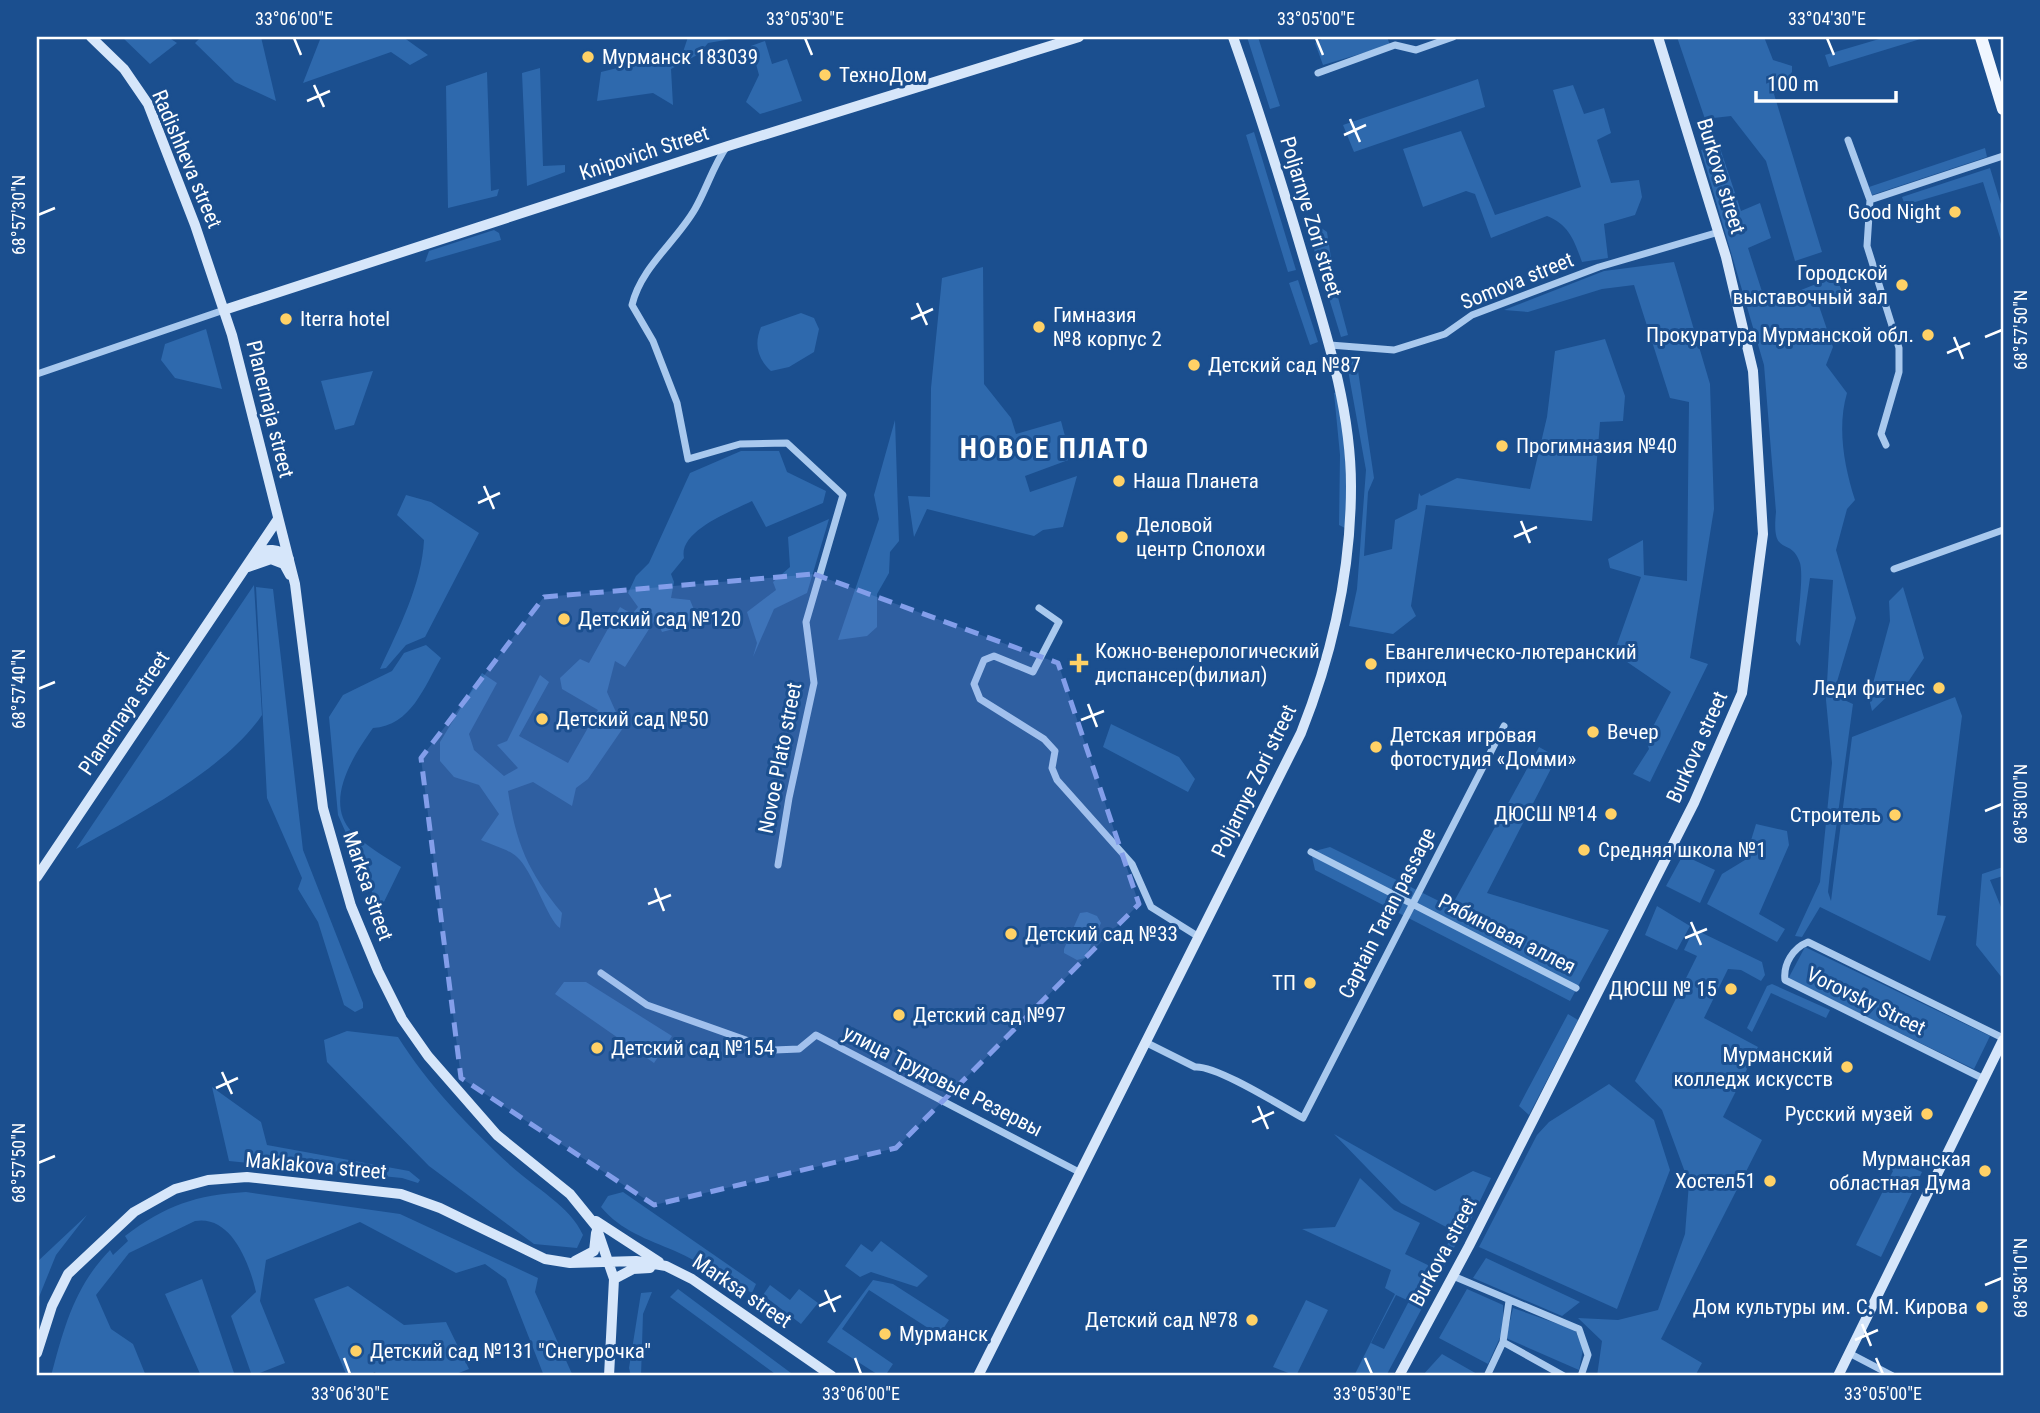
<svg xmlns="http://www.w3.org/2000/svg" width="2040" height="1413" font-family="'Roboto Condensed',sans-serif">
  <style>
    .green { fill: #2e69ad; fill-rule: evenodd }
    .lines { fill: none; stroke-linecap: round; stroke-linejoin: round }
    .street { stroke: #a9c9ee; stroke-width: 7 }
    .secondary { stroke: #d6e6fa; stroke-width: 10 }
    .primary { stroke: #f0f6ff; stroke-width: 12 }
    .marked { fill: #839eea; fill-opacity: 0.2; stroke: #839eea; stroke-width: 5; stroke-dasharray: 14 9; stroke-linejoin: round }
    .ticks { fill: none; stroke: #fff; stroke-width: 2.5 }
    .poi-dot { fill: #ffd166; stroke: #1b4f8f; stroke-width: 2.5 }
    .labels { text-anchor: middle; stroke-width: 6; stroke-linejoin: round; paint-order: stroke }
    .poi-label { font-size: 21px; fill: #fff; stroke: #1b4f8f; text-anchor: start }
    .street-label { font-size: 21px; fill: #fff; stroke: #1b4f8f }
    .district-label { font-size: 28px; font-weight: bold; letter-spacing: 2px; fill: #fff; stroke: #1b4f8f }
    .neatline { fill: none; stroke: #fff; stroke-width: 2.5 }
    .ticks-label { font-size: 18px; text-anchor: middle; fill: #fff }
  </style>
  <rect width="100%" height="100%" fill="#1b4f8f"/>
  <path class="green" d="M122,37H168L177,43L150,64Z
    M201,37H261L276,101L235,82L195,43Z
    M321,37H403L428,55L410,65L391,52L303,83Z
    M688,37H743L708,43L699,54L671,69L673,105L653,93L597,101L601,72L683,52Z
    M1247,37H1258L1280,106L1270,109Z
    M1325,37H1387L1390,45L1323,65L1315,43Z
    M1677,37H1764L1773,60L1792,66V72L1774,94L1822,252L1795,261L1766,161L1731,116L1705,119Z
    M1886,37H1927L1829,67L1825,55Z
    M765,41L772,64L787,59L802,101L760,114L746,102L759,75L751,46Z
    M540,68L543,166L565,165V172L527,186L522,73Z
    M487,72L491,191L499,189L497,196L448,208L446,86Z
    M1478,79L1485,107L1354,152L1343,125Z
    M1573,85L1584,114L1604,108L1611,133L1597,140L1611,183L1639,180L1642,197L1635,215L1604,224L1608,258L1582,262C1574,240 1569,225 1547,216L1491,238L1475,194L1466,191L1423,207L1403,149L1461,131L1495,215L1581,187L1553,90Z
    M1254,132L1296,270L1288,272L1246,135Z
    M1719,145L1741,211L1760,203L1771,238L1748,248L1766,304L1836,276L1843,294L1819,306L1833,347L1826,365L1847,393C1837,427 1844,466 1855,500L1847,509L1836,550L1856,618L1833,695L1853,704L1830,872L1828,892L1831,901L1852,737L1955,697L1962,716L1937,915L1946,916L1930,961L1820,907L1802,937L1795,936L1820,882L1832,763L1826,700L1833,580L1810,578L1800,646L1796,641C1797,625 1804,576 1800,563C1791,535 1771,560 1776,512L1764,365L1701,150Z
    M1985,148L1987,157L1872,195L1869,187Z
    M1990,168L2003,211V247L1983,182L1905,205L1902,197Z
    M1313,222L1327,232L1336,290L1348,335L1341,337L1308,230Z
    M494,230L499,233L501,240L425,262L429,251Z
    M1674,262L1710,384L1714,509L1690,658L1708,664L1650,782L1633,774L1649,749L1646,740L1671,692L1614,653L1641,577L1610,568L1608,559L1643,540L1644,575L1687,581L1689,402L1670,398L1634,285L1602,289L1528,312L1504,310L1604,271Z
    M983,267L984,384L1011,418L1016,434L1061,421L1071,459L1025,476L1030,492L1077,476L1063,527L1043,530L1034,536L927,509L914,537L908,496L930,497L931,388L942,278Z
    M1298,280L1318,342L1310,345L1289,283Z
    M801,313L814,318L819,329L814,352L789,367L771,371C757,358 754,344 761,327Z
    M206,329L222,389L175,378L161,360L165,344Z
    M1605,339L1625,396L1623,421L1600,422L1592,521L1426,505L1411,606L1416,616L1393,634L1349,626L1357,589L1366,470L1346,359L1356,357L1374,478L1368,492L1364,556L1392,549L1395,520L1417,509L1419,493L1421,496L1457,478L1530,489L1547,417L1555,351Z
    M373,371L354,425L335,430L321,381Z
    M1338,392L1345,436L1347,529L1339,525L1340,455L1334,393Z
    M895,420L899,541L890,552L889,573L877,594V627L867,636L838,640L879,519L874,495Z
    M741,451H779L787,472L826,491L823,503L766,527L752,501C732,511 678,531 684,558L671,574L674,582L671,598L690,600L695,612L685,626L662,632L656,618L625,667L615,661L607,692L623,728L588,779L576,788L572,806L533,782L508,791C516,843 528,872 562,913L560,928C548,921 533,871 517,857C508,849 492,845 481,840L499,814L479,785L454,777L440,761V742L482,673L497,683L469,734L474,750L504,776L518,768L497,745L507,741L540,675L549,682L519,736L568,763L598,710L562,689L560,678L580,659L589,663L620,607L632,614L638,607L628,593L636,576L649,563L690,473Z
    M406,495L431,502L479,533L425,637L406,645L386,668L380,669C398,630 422,584 424,540L397,515Z
    M829,519L807,593L774,609L753,657L757,643L747,612L776,590L773,582L790,567L788,537Z
    M254,585L262,715C225,770 134,817 76,849Z
    M256,587L273,589L303,850L363,1003V1008L355,1012L344,1005L318,922L298,889L302,878L267,798Z
    M1903,587L1924,658L1908,682L1899,685L1872,711L1869,698L1890,621L1889,601Z
    M426,645L441,658C424,687 411,726 373,728C354,755 323,801 352,832C366,846 385,857 401,867L380,910L338,815L329,717L343,695L392,671L404,653Z
    M1111,724L1179,757L1195,779L1188,792L1103,747Z
    M1539,747L1557,757L1487,893L1609,930L1570,1001L1315,870L1311,852L1330,847L1451,907Z
    M1756,824L1787,831L1789,845L1759,914L1785,929L1777,942L1707,904L1722,874L1745,860Z
    M1683,855L1715,870L1700,903L1666,886Z
    M2003,867V876L1990,880L2003,912V979L1976,945L1982,874Z
    M1657,906L1690,926L1677,950L1645,935Z
    M1087,912L1097,916L1101,923L1085,958L1077,960L1064,953V949L1080,913Z
    M1694,929L1762,962L1765,975L1761,981L1741,970L1728,969L1704,1018L1758,1047L1723,1117L1762,1140L1661,1339L1702,1363L1695,1376H1597L1602,1341L1578,1318L1618,1320L1658,1310L1685,1234L1689,1183L1662,1110L1635,1081L1697,956L1684,950Z
    M1805,947L1990,1036L1974,1069L1788,979Z
    M564,982H586L672,1036L654,1063L555,994Z
    M1772,984L1830,1010L1826,1018L1771,993L1752,1032L1747,1028L1767,986Z
    M1568,1014L1578,1020L1529,1115L1519,1106Z
    M347,1031L398,1037C428,1085 470,1128 511,1166C535,1188 570,1206 583,1235L577,1248L534,1244L429,1166L327,1062L324,1040Z
    M1609,1084L1654,1120L1670,1170L1617,1309L1479,1247L1537,1135L1549,1122Z
    M212,1087L261,1122L267,1145L409,1171L420,1180L418,1183L402,1178L229,1161Z
    M1334,1134L1435,1191L1473,1171L1491,1178L1463,1236L1401,1203Z
    M1877,1152L1922,1172L1881,1257L1856,1245L1893,1171L1873,1160Z
    M1360,1178L1394,1210L1420,1223L1405,1254L1436,1269L1450,1239L1456,1244L1386,1376H1354L1395,1294L1385,1288L1391,1270L1302,1229L1335,1227ZM1396,1295L1409,1301L1384,1349L1371,1343Z
    M246,1192L400,1214L538,1278L535,1292L573,1376H544L506,1279L485,1264L456,1273L360,1222L266,1260L260,1301L285,1363L252,1376L231,1316L256,1292C249,1262 231,1215 195,1221L129,1253L96,1295L111,1329L133,1344L146,1376H51C64,1328 74,1287 110,1250L113,1255L128,1241L125,1236C166,1205 196,1195 246,1192Z
    M623,1192L756,1284L752,1293C727,1279 701,1263 675,1251C647,1239 621,1231 601,1207L608,1196Z
    M87,1215L56,1255L37,1302V1262Z
    M881,1241L928,1276L917,1287L871,1272L860,1277L845,1266L861,1244L872,1252Z
    M1486,1258L1580,1302L1562,1316L1473,1278Z
    M202,1279L235,1376H201L165,1294Z
    M873,1280L893,1284L949,1320L939,1335L869,1290L842,1329L893,1364L885,1376H880L827,1342Z
    M770,1285L790,1300L799,1289L818,1303L801,1324L763,1295Z
    M348,1286L404,1325L446,1322L469,1369L451,1376H377L375,1372L366,1376H347L314,1299Z
    M678,1289L795,1376H778L670,1297Z
    M1467,1289L1503,1305V1331L1488,1364L1439,1338Z
    M652,1292L643,1314L641,1376H631L629,1368L641,1293Z
    M1306,1300L1328,1310L1296,1376L1273,1367Z
    M1513,1308L1575,1330L1583,1349L1579,1370L1506,1338Z
    M1442,1354L1477,1374L1476,1376H1422Z"/>
  <g class="lines">
    <path class="street" d="M1318,73L1395,45L1416,50L1453,37
      M1848,140L1870,200L1867,246L1899,348V372L1881,434L1886,445
      M727,146C713,166 707,188 695,209C676,242 641,267 632,305L653,341L677,403L688,459L740,444L787,443L843,495L806,622L814,683L789,798L778,865
      M1870,200L2003,156
      M1330,345L1394,350L1445,334L1472,315L1599,267L1719,232
      M37,374L224,310
      M1894,569L2003,530
      M1039,608L1059,622L1033,672L994,656L984,660L974,684L980,699L1044,739L1055,751L1052,768L1057,780L1132,864L1151,907L1199,937
      M1311,852L1576,988
      M601,973L647,1005L774,1050L799,1049L816,1035L1079,1172
      M1145,1042L1195,1067C1216,1065 1281,1106 1303,1118L1504,726
      M1984,1079L1785,980C1783,964 1793,948 1808,942L2003,1038
      M1453,1276L1579,1329L1588,1355L1581,1376
      M1503,1342L1564,1376
      M1849,1353L1893,1376
      M1487,1376L1503,1342L1509,1301"/>
    <path class="secondary" d="M91,37L124,69L148,104L195,225L232,335L295,584L323,808L351,906L378,971L402,1019L428,1056L497,1135L570,1194L596,1226L614,1279L609,1376
      M224,310L728,146L1079,37
      M255,556C265,547 280,548 289,559
      M248,567L271,559L284,564L290,575
      M37,877L278,519
      M596,1221L659,1262
      M575,1261L594,1251L596,1233
      M614,1279L633,1269L650,1268
      M37,1353L52,1306L68,1274L134,1212L175,1189L208,1180L247,1177L401,1194L440,1208L545,1259L570,1263L636,1261L666,1266L692,1279L832,1376
      M978,1376L1301,733C1332,655 1351,571 1351,486C1351,412 1328,339 1307,269C1284,191 1260,113 1233,37
      M1399,1376L1469,1246L1694,803L1742,693L1763,534L1753,371L1726,257L1658,37
      M1838,1376L2003,1040"/>
    <path class="primary" d="M1981,37L2003,109"/>
  </g>
  <path class="marked" d="M814,574L1058,663L1139,904L896,1148L654,1205L461,1078L421,758L544,597Z"/>
  <path class="ticks" d="M294,38L301,55M805,38L812,55M1316,38L1323,55M1827,38L1834,55M314,85L324,107M307,101L330,91M1350,119L1360,142M1344,135L1366,125M38,215L55,208M917,303L927,325M911,319L933,309M1954,337L1963,359M1985,337L2002,330M1947,353L1970,343M484,486L494,509M478,503L500,493M1521,521L1530,543M1514,537L1537,527M38,689L55,682M1088,704L1097,727M1081,720L1104,711M1985,811L2002,804M655,888L664,911M648,904L671,895M1691,922L1701,945M1685,938L1707,929M222,1072L232,1094M216,1088L238,1078M1258,1106L1268,1129M1252,1122L1274,1112M38,1163L55,1156M1985,1285L2002,1278M825,1290L835,1312M819,1306L841,1296M1862,1324L1871,1346M1855,1340L1878,1330M344,1358L350,1374M855,1358L861,1374M1365,1358L1372,1374M1876,1358L1883,1374"/>
  <g class="poi-dot">
    <circle cx="588" cy="57" r="7"/>
    <circle cx="825" cy="75" r="7"/>
    <circle cx="1955" cy="212" r="7"/>
    <circle cx="1902" cy="285" r="7"/>
    <circle cx="286" cy="319" r="7"/>
    <circle cx="1039" cy="327" r="7"/>
    <circle cx="1928" cy="335" r="7"/>
    <circle cx="1194" cy="365" r="7"/>
    <circle cx="1502" cy="446" r="7"/>
    <circle cx="1119" cy="481" r="7"/>
    <circle cx="1122" cy="537" r="7"/>
    <circle cx="564" cy="619" r="7"/>
    <path d="M1075.5 652.5h7v7h7v7h-7v7h-7v-7h-7v-7h7z"/>
    <circle cx="1371" cy="664" r="7"/>
    <circle cx="1939" cy="688" r="7"/>
    <circle cx="542" cy="719" r="7"/>
    <circle cx="1593" cy="732" r="7"/>
    <circle cx="1376" cy="747" r="7"/>
    <circle cx="1611" cy="814" r="7"/>
    <circle cx="1895" cy="815" r="7"/>
    <circle cx="1584" cy="850" r="7"/>
    <circle cx="1011" cy="934" r="7"/>
    <circle cx="1310" cy="983" r="7"/>
    <circle cx="1731" cy="989" r="7"/>
    <circle cx="899" cy="1015" r="7"/>
    <circle cx="597" cy="1048" r="7"/>
    <circle cx="1847" cy="1067" r="7"/>
    <circle cx="1927" cy="1114" r="7"/>
    <circle cx="1985" cy="1171" r="7"/>
    <circle cx="1770" cy="1181" r="7"/>
    <circle cx="1982" cy="1307" r="7"/>
    <circle cx="1252" cy="1320" r="7"/>
    <circle cx="885" cy="1334" r="7"/>
    <circle cx="356" cy="1351" r="7"/>
  </g>
  <g class="labels">
    <g class="poi-label">
      <text x="602" y="64">Мурманск 183039</text>
      <text x="839" y="82">ТехноДом</text>
      <text x="1941" y="219" text-anchor="end">Good Night</text>
      <text x="1888" y="280" text-anchor="end">Городской<tspan x="1888" dy="24">выставочный зал</tspan></text>
      <text x="1053" y="322">Гимназия<tspan x="1053" dy="24">№8 корпус 2</tspan></text>
      <text x="300" y="326">Iterra hotel</text>
      <text x="1914" y="342" text-anchor="end">Прокуратура Мурманской обл.</text>
      <text x="1208" y="372">Детский сад №87</text>
      <text x="1516" y="453">Прогимназия №40</text>
      <text x="1133" y="488">Наша Планета</text>
      <text x="1136" y="532">Деловой<tspan x="1136" dy="24">центр Сполохи</tspan></text>
      <text x="578" y="626">Детский сад №120</text>
      <text x="1095" y="658">Кожно-венерологический<tspan x="1095" dy="24">диспансер(филиал)</tspan></text>
      <text x="1385" y="659">Евангелическо-лютеранский<tspan x="1385" dy="24">приход</tspan></text>
      <text x="1925" y="695" text-anchor="end">Леди фитнес</text>
      <text x="556" y="726">Детский сад №50</text>
      <text x="1607" y="739">Вечер</text>
      <text x="1390" y="742">Детская игровая<tspan x="1390" dy="24">фотостудия «Домми»</tspan></text>
      <text x="1597" y="821" text-anchor="end">ДЮСШ №14</text>
      <text x="1881" y="822" text-anchor="end">Строитель</text>
      <text x="1598" y="857">Средняя школа №1</text>
      <text x="1025" y="941">Детский сад №33</text>
      <text x="1296" y="990" text-anchor="end">ТП</text>
      <text x="1717" y="996" text-anchor="end">ДЮСШ № 15</text>
      <text x="913" y="1022">Детский сад №97</text>
      <text x="611" y="1055">Детский сад №154</text>
      <text x="1833" y="1062" text-anchor="end">Мурманский<tspan x="1833" dy="24">колледж искусств</tspan></text>
      <text x="1913" y="1121" text-anchor="end">Русский музей</text>
      <text x="1971" y="1166" text-anchor="end">Мурманская<tspan x="1971" dy="24">областная Дума</tspan></text>
      <text x="1756" y="1188" text-anchor="end">Хостел51</text>
      <text x="1968" y="1314" text-anchor="end">Дом культуры им. С. М. Кирова</text>
      <text x="1238" y="1327" text-anchor="end">Детский сад №78</text>
      <text x="899" y="1341">Мурманск</text>
      <text x="370" y="1358">Детский сад №131 "Снегурочка"</text>
    </g>
    <g class="street-label">
      <text transform="translate(644 153) rotate(-18)" y="7">Knipovich Street</text>
      <text transform="translate(187 159) rotate(67)" y="7">Radishheva street</text>
      <text transform="translate(1721 176) rotate(73)" y="7">Burkova street</text>
      <text transform="translate(1311 217) rotate(73)" y="7">Poljarnye Zori street</text>
      <text transform="translate(1517 281) rotate(-22)" y="7">Somova street</text>
      <text transform="translate(270 409) rotate(76)" y="7">Planernaja street</text>
      <text transform="translate(124 713) rotate(-56)" y="7">Planernaya street</text>
      <text transform="translate(1697 747) rotate(-66)" y="7">Burkova street</text>
      <text transform="translate(780 758) rotate(-79)" y="7">Novoe Plato street</text>
      <text transform="translate(1254 781) rotate(-64)" y="7">Poljarnye Zori street</text>
      <text transform="translate(368 886) rotate(71)" y="7">Marksa street</text>
      <text transform="translate(1387 913) rotate(-63)" y="7">Captain Taran passage</text>
      <text transform="translate(1507 934) rotate(27)" y="7">Рябиновая аллея</text>
      <text transform="translate(1866 1001) rotate(26)" y="7">Vorovsky Street</text>
      <text transform="translate(943 1081) rotate(27)" y="7">улица Трудовые Резервы</text>
      <text transform="translate(316 1166) rotate(5)" y="7">Maklakova street</text>
      <text transform="translate(1443 1252) rotate(-62)" y="7">Burkova street</text>
      <text transform="translate(742 1291) rotate(34)" y="7">Marksa street</text>
    </g>
    <g class="district-label">
      <text x="1055" y="458">НОВОЕ ПЛАТО</text>
    </g>
  </g>
  <rect width="2040" height="1413" fill="none" stroke="#1b4f8f" stroke-width="77"/>
  <path d="M1756 91v10h140v-10" fill="none" stroke="#ffffff" stroke-width="3.5"/>
  <text x="1767" y="91" font-size="21" fill="#ffffff" stroke="#1b4f8f" stroke-width="5" paint-order="stroke">100 m</text>
  <rect x="38" y="38" width="1964" height="1336" class="neatline"/>
  <g class="ticks-label">
    <text x="294" y="25">33°06'00"E</text>
    <text x="805" y="25">33°05'30"E</text>
    <text x="1316" y="25">33°05'00"E</text>
    <text x="1827" y="25">33°04'30"E</text>
    <text transform="translate(19 215) rotate(-90)" y="6">68°57'30"N</text>
    <text transform="translate(2021 330) rotate(-90)" y="6">68°57'50"N</text>
    <text transform="translate(19 689) rotate(-90)" y="6">68°57'40"N</text>
    <text transform="translate(2021 804) rotate(-90)" y="6">68°58'00"N</text>
    <text transform="translate(19 1163) rotate(-90)" y="6">68°57'50"N</text>
    <text transform="translate(2021 1278) rotate(-90)" y="6">68°58'10"N</text>
    <text x="350" y="1400">33°06'30"E</text>
    <text x="861" y="1400">33°06'00"E</text>
    <text x="1372" y="1400">33°05'30"E</text>
    <text x="1883" y="1400">33°05'00"E</text>
  </g>
</svg>
